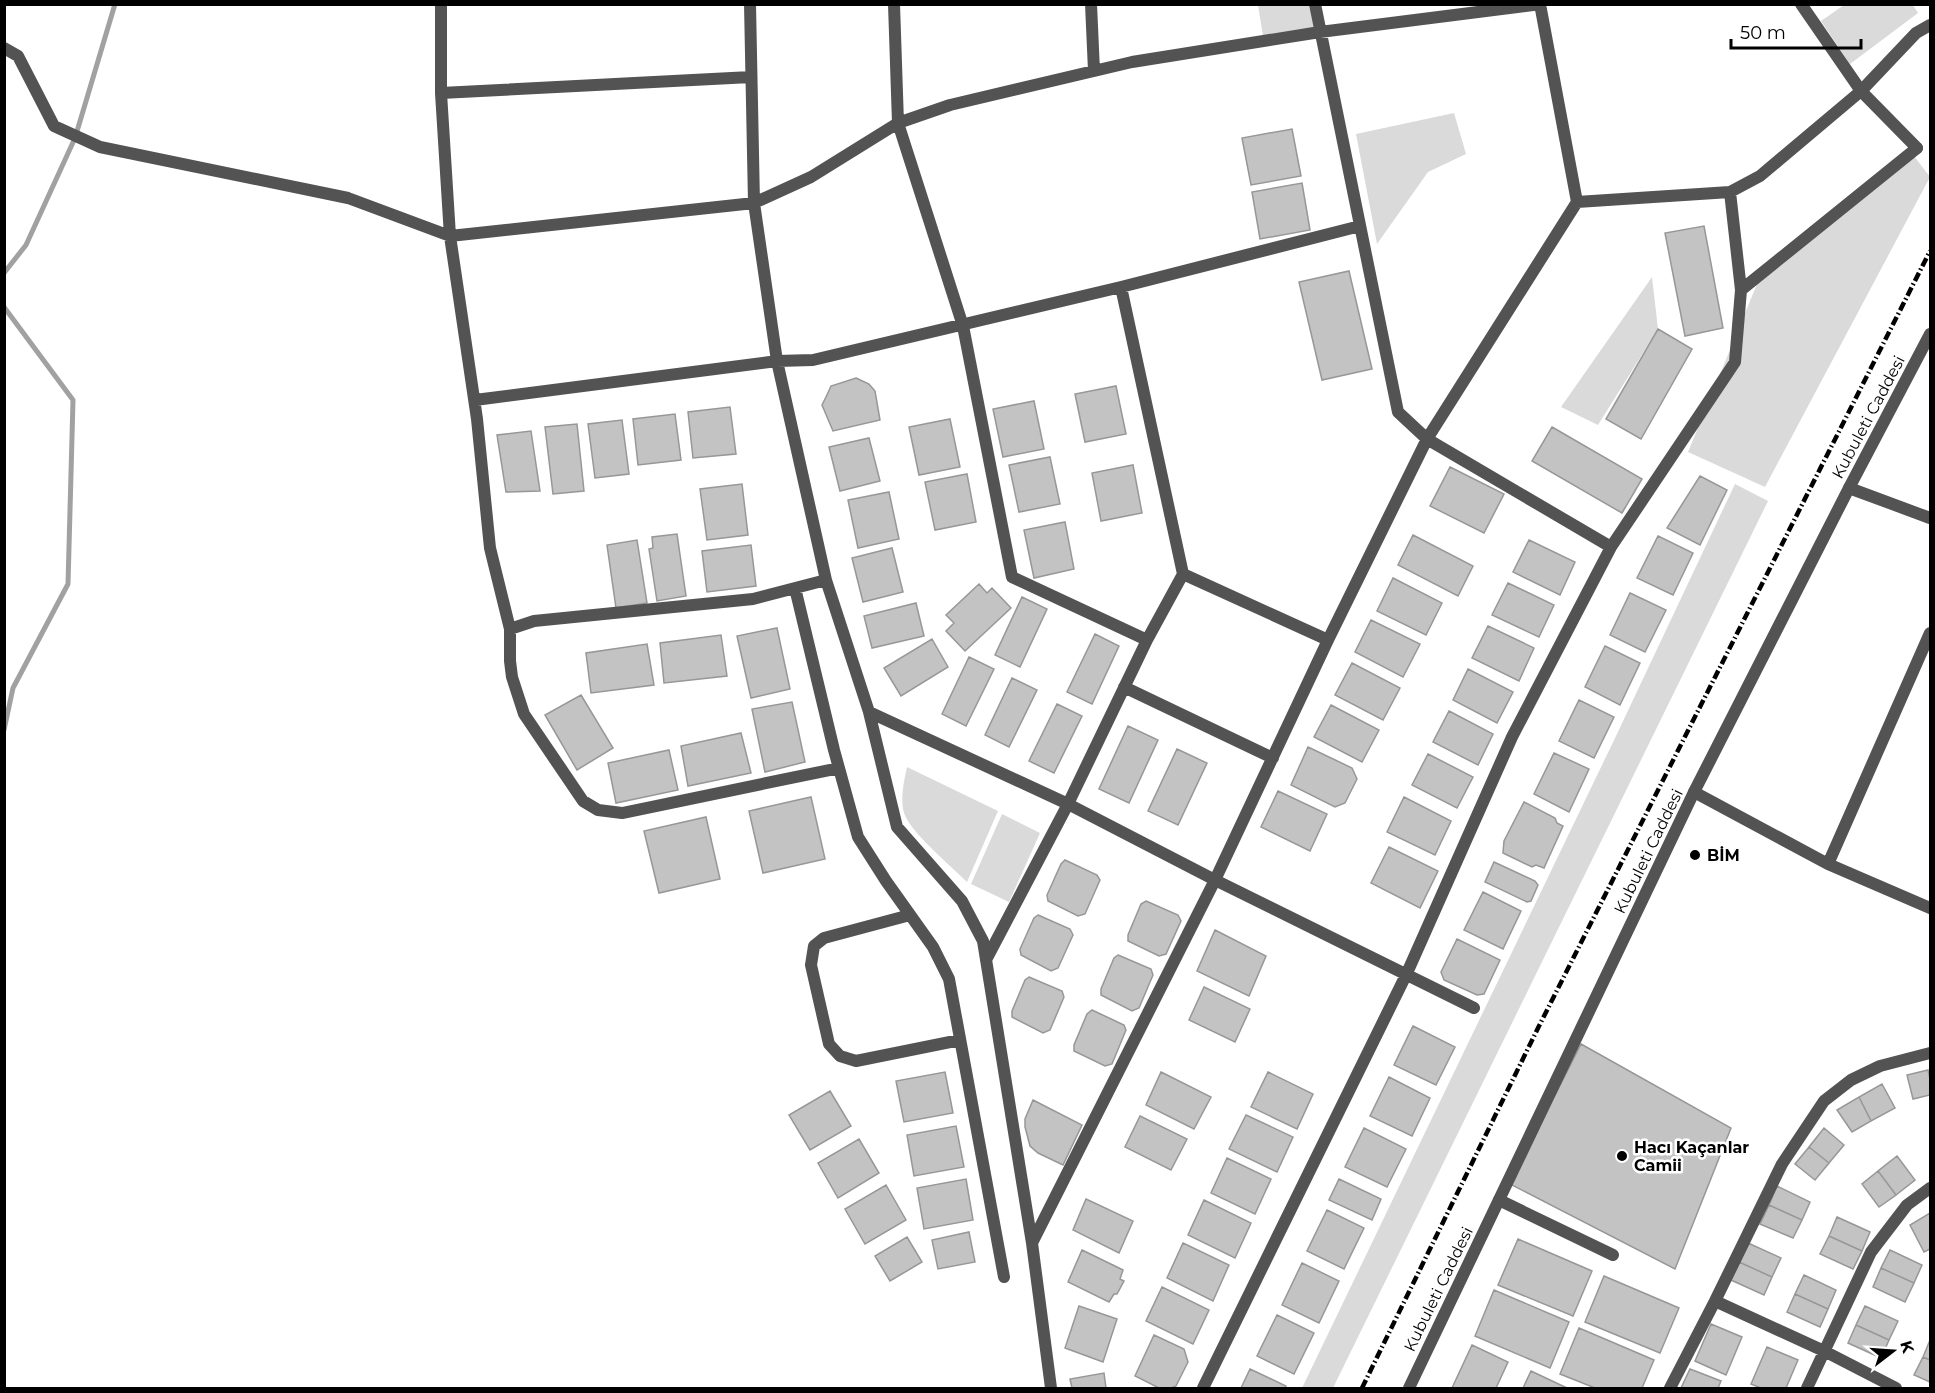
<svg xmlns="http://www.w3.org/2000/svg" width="1935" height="1393" font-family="Montserrat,sans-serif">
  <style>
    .green { fill: #dadada }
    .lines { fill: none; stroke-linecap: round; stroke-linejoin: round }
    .stream { stroke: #a1a1a1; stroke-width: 5 }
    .building { fill: #c3c3c3; stroke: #979797; stroke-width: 1.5 }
    .minor { stroke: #535353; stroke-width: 12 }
    .tertiary { stroke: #535353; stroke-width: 12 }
    .rail { stroke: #000; stroke-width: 4.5; stroke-dasharray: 9 3 1.5 3; stroke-linecap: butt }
    .poi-dot { fill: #000; stroke: #fff; stroke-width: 2 }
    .labels { text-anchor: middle; stroke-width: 5; stroke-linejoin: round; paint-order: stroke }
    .street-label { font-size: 16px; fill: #000; stroke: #fff }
    .poi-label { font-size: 16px; font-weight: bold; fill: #000; stroke: #fff; text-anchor: start }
  </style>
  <rect width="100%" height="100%" fill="#fff"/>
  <path class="green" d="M1258,5H1312L1316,28L1263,36Z
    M1844,5H1913L1918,13L1850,64L1821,21Z
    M1454,113L1466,154L1428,172L1377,244L1356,134Z
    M1914,156L1930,177L1765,487L1688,452L1757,284Z
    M1652,277L1658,329L1598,425L1561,407Z
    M1735,484L1768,501L1333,1388H1302L1616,736Z
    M907,767L998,811L967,882C952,867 910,832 904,813C900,799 904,781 907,767Z
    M1002,814L1040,833L1009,902L971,884Z"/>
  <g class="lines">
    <path class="stream" d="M4,273L26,245L75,138L115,4
      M4,307L73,400L68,584L13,688L4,730"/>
  </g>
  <path class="building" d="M1292,129L1301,176L1251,185L1242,138Z
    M1302,183L1310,230L1260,239L1252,192Z
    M1704,226L1723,328L1685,336L1665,233Z
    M1349,271L1372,369L1322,380L1299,282Z
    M1658,329L1692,349L1641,439L1606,419Z
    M856,378L869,384L875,391L880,420L833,431L822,405L826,397L831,386Z
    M1116,386L1126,434L1085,442L1075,394Z
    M1034,401L1044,449L1003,457L993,409Z
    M730,407L736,454L693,458L688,412Z
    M675,414L681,460L638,465L633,419Z
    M950,419L960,467L919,475L909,427Z
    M622,420L629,474L595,478L588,424Z
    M577,424L584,491L553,494L545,427Z
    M1552,427L1642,479L1622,513L1532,461Z
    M531,431L540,491L506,492L497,435Z
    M869,438L880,481L840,491L829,447Z
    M1050,457L1060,504L1019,512L1009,465Z
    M1133,465L1142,513L1101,521L1092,473Z
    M1450,467L1504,494L1484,533L1430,506Z
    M967,474L976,522L935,530L925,482Z
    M1700,476L1727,490L1700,545L1667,528Z
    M742,484L748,535L707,540L700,489Z
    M889,492L899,539L858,548L848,500Z
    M1065,522L1074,569L1034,578L1024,530Z
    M677,534L686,596L657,601L649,549L653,548L652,537Z
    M1413,535L1473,566L1458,596L1398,565Z
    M1658,536L1693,553L1673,595L1637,578Z
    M637,540L647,603L616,608L607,545Z
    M1529,540L1575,562L1560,595L1513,572Z
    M751,545L756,586L707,592L702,551Z
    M892,548L903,592L863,602L852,558Z
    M1393,578L1442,603L1426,635L1377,611Z
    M1508,583L1554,605L1539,637L1492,615Z
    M979,584L987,593L992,588L1011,608L965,651L946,631L954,623L946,615Z
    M1630,593L1666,610L1645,652L1610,635Z
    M1022,597L1047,609L1020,667L995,655Z
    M916,603L924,636L872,648L864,616Z
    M1371,620L1420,644L1403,677L1355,652Z
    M1488,626L1534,648L1519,681L1472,658Z
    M777,628L790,689L751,698L737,636Z
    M1095,634L1119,646L1092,704L1067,692Z
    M721,635L727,676L664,683L660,643Z
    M932,639L948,667L901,696L884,668Z
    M647,644L654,685L591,693L586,653Z
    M1605,646L1640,663L1620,705L1585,687Z
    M969,657L994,669L966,726L942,714Z
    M1352,663L1400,688L1383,720L1335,695Z
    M1468,669L1513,692L1497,723L1453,700Z
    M1012,678L1037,690L1009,747L985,735Z
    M581,695L613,748L577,770L545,715Z
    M1579,700L1614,717L1594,758L1559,741Z
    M792,702L805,762L765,772L752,709Z
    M1057,704L1082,716L1054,773L1029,761Z
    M1331,705L1379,730L1362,762L1314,737Z
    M1449,711L1493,734L1478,765L1433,742Z
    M1128,726L1158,740L1129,803L1099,789Z
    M741,733L751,773L688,786L681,746Z
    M1308,747L1352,768L1357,779L1345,803L1335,807L1291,785Z
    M1177,749L1207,763L1178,825L1148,811Z
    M669,750L678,790L616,803L608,763Z
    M1554,753L1589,769L1569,812L1534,794Z
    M1428,754L1473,777L1457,808L1412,785Z
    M1278,791L1327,814L1310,851L1261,827Z
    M811,797L825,859L763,873L749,811Z
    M1404,797L1451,821L1435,855L1387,832Z
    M1524,802L1555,818L1557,823L1563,826L1544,868L1536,865L1532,867L1503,853L1504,841Z
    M706,817L720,879L659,893L644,831Z
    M1389,847L1438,871L1420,908L1371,883Z
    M1065,860L1097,875L1100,880L1085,914L1078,916L1048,901L1047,895L1061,864Z
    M1494,862L1535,881L1538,885L1531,901L1527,902L1485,882Z
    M1483,892L1521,911L1503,949L1464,930Z
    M1146,901L1178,915L1181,921L1166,954L1159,956L1128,941V935L1141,904Z
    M1038,915L1070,929L1073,935L1058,968L1051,971L1021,955L1020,949L1034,918Z
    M1215,930L1266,956L1249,996L1197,971Z
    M1457,939L1500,960L1484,994L1477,995L1444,980L1441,972Z
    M1118,955L1151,969L1153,975L1139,1008L1132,1011L1101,995V989L1114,958Z
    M1029,977L1062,991L1064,997L1050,1030L1043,1033L1012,1017V1011L1025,980Z
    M1204,987L1250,1009L1235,1042L1189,1020Z
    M1092,1010L1124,1025L1126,1030L1112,1064L1105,1066L1074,1051V1045L1087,1014Z
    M1413,1026L1455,1047L1436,1085L1394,1065Z
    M1581,1044L1731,1128L1675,1269L1510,1184Z
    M1928,1070L1930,1079V1095L1913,1099L1907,1075Z
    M945,1072L953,1113L904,1122L896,1081Z
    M1161,1072L1211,1097L1194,1129L1146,1105Z
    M1268,1072L1313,1094L1297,1129L1251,1107Z
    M1389,1077L1430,1098L1412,1136L1370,1116Z
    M1882,1084L1895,1108L1871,1121L1859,1097Z
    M830,1091L851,1126L810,1150L789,1115Z
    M1859,1097L1871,1121L1852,1132L1837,1110Z
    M1033,1100L1082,1125L1063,1165L1038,1153L1030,1146L1025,1127V1119Z
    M1246,1115L1293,1137L1277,1172L1229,1149Z
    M1140,1116L1187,1139L1171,1170L1125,1147Z
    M956,1126L964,1167L914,1176L907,1135Z
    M1364,1128L1406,1149L1387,1187L1345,1167Z
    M1824,1128L1844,1145L1829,1163L1809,1147Z
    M859,1139L879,1173L838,1198L818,1163Z
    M1809,1147L1829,1163L1815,1180L1795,1164Z
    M1897,1156L1915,1180L1896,1195L1878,1171Z
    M1227,1158L1271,1179L1255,1214L1211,1193Z
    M1878,1171L1896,1195L1879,1207L1862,1184Z
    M966,1179L973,1220L924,1229L917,1188Z
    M1339,1179L1381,1199L1372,1220L1329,1200Z
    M886,1185L906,1220L865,1244L845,1209Z
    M1777,1186L1810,1202L1802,1220L1769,1205Z
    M1086,1199L1133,1221L1119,1253L1073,1230Z
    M1204,1200L1251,1223L1235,1258L1188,1235Z
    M1769,1205L1802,1220L1793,1238L1760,1224Z
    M1327,1210L1364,1228L1344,1269L1307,1251Z
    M1930,1213V1249L1924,1252L1910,1225Z
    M1837,1217L1870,1232L1862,1251L1829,1236Z
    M969,1232L975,1262L938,1269L932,1240Z
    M1829,1236L1862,1251L1853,1269L1820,1254Z
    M907,1237L922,1262L890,1281L875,1256Z
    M1518,1239L1592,1271L1573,1316L1498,1285Z
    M1183,1243L1229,1265L1213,1301L1167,1278Z
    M1748,1243L1781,1258L1772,1277L1739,1262Z
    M1082,1250L1123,1270L1120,1279L1124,1281L1117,1294H1114L1109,1302L1068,1282Z
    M1890,1250L1922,1265L1914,1283L1881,1268Z
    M1739,1262L1772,1277L1764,1295L1731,1280Z
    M1302,1263L1339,1281L1319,1323L1282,1305Z
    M1881,1268L1914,1283L1905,1302L1873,1287Z
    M1804,1275L1836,1290L1828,1309L1795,1294Z
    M1604,1276L1679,1308L1660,1353L1585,1322Z
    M1162,1287L1209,1310L1193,1344L1146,1321Z
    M1494,1290L1569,1322L1550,1368L1475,1336Z
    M1795,1294L1828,1309L1820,1327L1787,1312Z
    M1079,1306L1117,1319L1103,1362L1065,1348Z
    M1865,1306L1898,1321L1889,1340L1856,1325Z
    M1277,1315L1314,1333L1294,1374L1257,1356Z
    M1711,1324L1742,1337L1726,1375L1695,1361Z
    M1856,1325L1889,1340L1881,1358L1848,1343Z
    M1579,1328L1654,1360L1642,1388H1595L1560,1374Z
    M1154,1335L1184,1349L1188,1362L1176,1386L1171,1388H1159L1135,1376Z
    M1930,1340V1360L1923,1357Z
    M1472,1345L1508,1362L1496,1388H1452Z
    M1767,1347L1798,1360L1786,1388H1761L1751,1384Z
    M1923,1357L1930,1360V1382L1914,1375Z
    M1250,1369L1286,1386L1285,1388H1241Z
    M1690,1369L1721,1381L1718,1388H1681Z
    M1531,1371L1567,1388H1523Z
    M1104,1373L1106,1388H1072L1070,1379Z"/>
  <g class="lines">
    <path class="minor" d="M441,4V93L450,236L477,419L490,548L510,629V661L512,677L524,714L583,801L598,810L622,813L839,768
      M750,4L754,203L777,361L826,580L869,712L897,827L962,901L983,941L1032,1243
      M894,4L898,123L963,326L1012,577L1147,640
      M1091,4L1094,71
      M1540,4L1577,202L1730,192L1760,176L1861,91L1916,33L1930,25
      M4,48L18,56L54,126L100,147L348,198L450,236L754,203L811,177L898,123L950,105L1132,62L1320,32L1541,4
      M441,93L751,77
      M1121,287L1183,574L1328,640
      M1741,290L1917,148
      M475,400L777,361L813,360L1121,287L1360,226
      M1849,488L1930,518
      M1611,547L1735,362L1741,290L1730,192
      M795,588L834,750L858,837L886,881L933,947L949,979L1004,1277
      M510,629L534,621L753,599L826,580
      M1124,687L1273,758
      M869,712L1068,804L1215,880L1474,1008
      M1694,792L1828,864L1930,908
      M1828,864L1930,633
      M910,915L824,938L814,946L811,965L829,1044L840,1056L856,1061L960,1040
      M986,960L1068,804L1147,640L1183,574
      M1499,1200L1613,1255
      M1715,1301L1824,1351L1896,1388
      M1051,1388L1032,1243L1215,880L1328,640L1427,439L1577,202
      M1203,1388L1407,973L1512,737L1611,547L1427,439L1398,412L1315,4
      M1670,1388L1715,1301L1782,1164L1824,1101L1851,1080L1880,1066L1930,1053
      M1807,1388L1871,1252L1907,1205L1930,1188"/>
    <path class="tertiary" d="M1801,4L1861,91L1917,148
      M1409,1388L1694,792L1849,488L1930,334"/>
    <path class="rail" d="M1362,1388L1539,1026L1930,251"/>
  </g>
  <g class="poi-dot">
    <circle cx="1695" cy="855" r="6"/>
    <circle cx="1622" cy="1156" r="6"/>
  </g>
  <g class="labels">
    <g class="street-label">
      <text transform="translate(1868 417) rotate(-62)" y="6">Kubuleti Caddesi</text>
      <text transform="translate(1648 851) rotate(-64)" y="6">Kubuleti Caddesi</text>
      <text transform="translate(1438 1289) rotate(-64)" y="6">Kubuleti Caddesi</text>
    </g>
    <g class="poi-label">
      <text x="1707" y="861">BİM</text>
      <text x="1634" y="1153">Hacı Kaçanlar<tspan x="1634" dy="18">Camii</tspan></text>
    </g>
  </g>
  <rect width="1935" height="1393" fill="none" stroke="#000000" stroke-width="12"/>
  <g transform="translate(1893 1351) rotate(73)" stroke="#ffffff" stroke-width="4.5" paint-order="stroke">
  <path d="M0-4.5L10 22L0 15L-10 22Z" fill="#000000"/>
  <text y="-9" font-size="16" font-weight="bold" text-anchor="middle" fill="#000000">K</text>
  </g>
  <path d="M1731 39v9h130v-9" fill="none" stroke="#000000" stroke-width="3"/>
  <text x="1740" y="39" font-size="18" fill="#000000" stroke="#ffffff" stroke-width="4.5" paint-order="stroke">50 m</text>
</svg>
